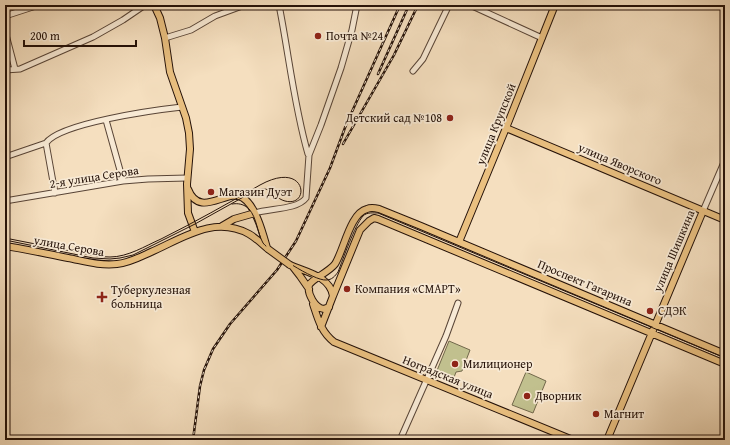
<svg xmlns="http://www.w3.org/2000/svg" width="730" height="445" font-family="'Gentium Book Plus',serif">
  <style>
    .green { fill: #c1c08e; stroke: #72684b }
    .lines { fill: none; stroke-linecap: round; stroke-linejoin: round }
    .minor-casing { stroke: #584436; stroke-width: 7 }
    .major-casing { stroke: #241108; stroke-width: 8 }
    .minor { stroke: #f8ead5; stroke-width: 5 }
    .major { stroke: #eac080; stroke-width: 6 }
    .tram { stroke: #241108; stroke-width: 1 }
    .rail-casing { stroke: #241108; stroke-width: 2.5 }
    .rail { stroke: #f8ead5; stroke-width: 1; stroke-dasharray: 3; stroke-linecap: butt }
    .major-bridge-casing { stroke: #241108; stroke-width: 8; stroke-linecap: butt }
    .major-bridge { stroke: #eac080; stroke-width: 6 }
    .poi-dot { fill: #8f2418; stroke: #f8ead5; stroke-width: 1.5 }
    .labels { text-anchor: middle; stroke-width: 3.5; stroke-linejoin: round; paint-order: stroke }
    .poi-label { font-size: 12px; fill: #241108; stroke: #f8ead5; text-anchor: start }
    .street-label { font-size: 12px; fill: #241108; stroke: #f8ead5 }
  </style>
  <rect width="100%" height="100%" fill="#f5dfbf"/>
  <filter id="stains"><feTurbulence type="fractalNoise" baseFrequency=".005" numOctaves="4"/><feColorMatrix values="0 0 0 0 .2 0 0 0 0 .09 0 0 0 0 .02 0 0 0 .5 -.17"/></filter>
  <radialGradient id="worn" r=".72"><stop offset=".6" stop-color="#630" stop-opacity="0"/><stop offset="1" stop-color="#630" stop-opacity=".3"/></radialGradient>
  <path class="green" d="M449,341L470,350L462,371L456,372L453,380L436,373Z
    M526,372L546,381L533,413L512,405Z"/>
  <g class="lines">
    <defs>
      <path id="minor" d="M279,5C289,55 294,106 308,154
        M470,5L542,38
        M5,16L39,5
        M5,31L15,69
        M165,38L191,30L215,16L245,5
        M5,70L20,69L93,37L123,20L145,5
        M413,71L423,59L449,5
        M106,120L123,181
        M46,143L55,193
        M5,157L46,143C60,123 155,110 182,107
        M5,201L123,181L148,179L187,178
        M703,211L725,160
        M255,213C269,208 297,210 306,198L309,155L321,125L341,68L352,30L357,5
        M400,440L446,336L458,303"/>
      <path id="major" d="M154,5L160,18L165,38L170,72L186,118L189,133L190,149L187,184L188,213L195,232
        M506,128L725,220
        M188,189C200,220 228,187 243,198C256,206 263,234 267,248
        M222,226L234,219L255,213
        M459,242L506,128L555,5
        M5,246C26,249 47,254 68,258C84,261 100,266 117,264C129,263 140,257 151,252C183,238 214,215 249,234C256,238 262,244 268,249
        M290,265C306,272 330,276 333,296L321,327
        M293,267L300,276L309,289
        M333,296L360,230L369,221L374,218L378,219L725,364
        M313,304C318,319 321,332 334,342L573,440
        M329,307L324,309C315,308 307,294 309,285C312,279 329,272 335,264C344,250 350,213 367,209C371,207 375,208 379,209L421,226L725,354
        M607,440L703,211"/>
    </defs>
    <use href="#minor" class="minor-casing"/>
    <use href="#major" class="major-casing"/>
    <use href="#minor" class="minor"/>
    <use href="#major" class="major"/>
    <path class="tram" d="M232,204C238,203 244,204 249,209C257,218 257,232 263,243C270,252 314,281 326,280C332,280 335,276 338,272C343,259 355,225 363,216C367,212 373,213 378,213L725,358
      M5,238C27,242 49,247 71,251C83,253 97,257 110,257C128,257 145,246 161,239C195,222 227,204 260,185C307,159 311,208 285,201C273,198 273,185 256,190L195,224L133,255L120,258L110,259L93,258L5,240"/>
    <defs>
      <path id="rail" d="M378,74L409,5
        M343,144L394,55L418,5
        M193,440L200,386L204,370L213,349L230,324L277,270L296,241L330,168L346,125L400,5"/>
    </defs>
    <use href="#rail" class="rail-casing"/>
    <use href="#rail" class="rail"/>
    <defs>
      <path id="major-bridge" d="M268,249L290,265"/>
    </defs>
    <use href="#major-bridge" class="major-bridge-casing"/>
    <use href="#major-bridge" class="major-bridge"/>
  </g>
  <g class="poi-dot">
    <circle cx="318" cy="36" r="4"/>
    <circle cx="450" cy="118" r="4"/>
    <circle cx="211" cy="192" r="4"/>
    <circle cx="347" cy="289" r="4"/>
    <path d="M100 291h4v4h4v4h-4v4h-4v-4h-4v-4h4z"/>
    <circle cx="650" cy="311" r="4"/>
    <circle cx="455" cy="364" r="4"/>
    <circle cx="527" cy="396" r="4"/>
    <circle cx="596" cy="414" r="4"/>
  </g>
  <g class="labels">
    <g class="poi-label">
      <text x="326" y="40">Почта №24</text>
      <text x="442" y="122" text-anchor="end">Детский сад №108</text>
      <text x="219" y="196">Магазин Дуэт</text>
      <text x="355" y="293">Компания «СМАРТ»</text>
      <text x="111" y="294">Туберкулезная<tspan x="111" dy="14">больница</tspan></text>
      <text x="658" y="315">СДЭК</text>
      <text x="463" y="368">Милиционер</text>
      <text x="535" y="400">Дворник</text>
      <text x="604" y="418">Магнит</text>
    </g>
    <g class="street-label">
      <text transform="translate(496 124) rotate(-68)" y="4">улица Крупской</text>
      <text transform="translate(620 164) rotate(23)" y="4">улица Яворского</text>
      <text transform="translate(94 177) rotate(-9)" y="4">2-я улица Серова</text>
      <text transform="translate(69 246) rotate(10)" y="4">улица Серова</text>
      <text transform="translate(674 251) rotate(-67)" y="4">улица Шишкина</text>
      <text transform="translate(585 283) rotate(23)" y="4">Проспект Гагарина</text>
      <text transform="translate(448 377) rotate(22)" y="4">Ноградская улица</text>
    </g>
  </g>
  <rect width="730" height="445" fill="none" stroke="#f5dfbf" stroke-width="20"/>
  <rect x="6" y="6" width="718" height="433" fill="none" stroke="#241108" stroke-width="2"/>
  <rect x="10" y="10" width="710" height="425" fill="none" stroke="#241108"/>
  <path d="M24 40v6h112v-6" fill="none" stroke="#241108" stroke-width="2"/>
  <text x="30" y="40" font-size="12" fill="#241108" stroke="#f8ead5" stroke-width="3" paint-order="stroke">200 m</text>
  <rect width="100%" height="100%" filter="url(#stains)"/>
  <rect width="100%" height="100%" fill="url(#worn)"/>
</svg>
